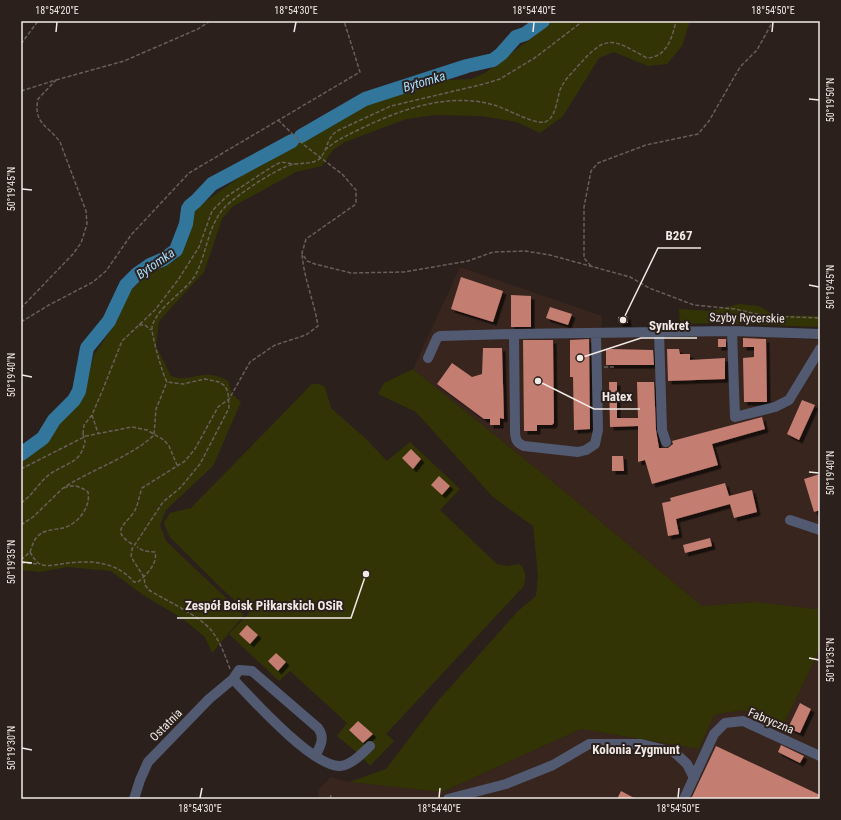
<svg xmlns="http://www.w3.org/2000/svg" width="841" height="820" font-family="'Roboto Condensed',sans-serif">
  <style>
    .industrial { fill: #37251e }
    .green { fill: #333406 }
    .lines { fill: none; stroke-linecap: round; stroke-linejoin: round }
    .river { stroke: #33769c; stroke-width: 14 }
    .building { fill: #c37d71; filter: url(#shadow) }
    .path { stroke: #695f5b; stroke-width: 1.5; stroke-dasharray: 4 2; stroke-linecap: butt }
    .minor { stroke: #525a72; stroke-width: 10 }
    .path-bridge { stroke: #695f5b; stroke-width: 1.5; stroke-dasharray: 4 2; stroke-linecap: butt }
    .ticks { fill: none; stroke: #f1e9e5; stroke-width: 1.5 }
    .labels { text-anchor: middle; stroke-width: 4; stroke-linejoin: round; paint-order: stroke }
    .street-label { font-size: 12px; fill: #f1e9e5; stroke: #2b201b }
    .water-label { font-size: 13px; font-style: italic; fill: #a6dcfd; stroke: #2b201b }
    .neighbourhood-label { font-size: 13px; font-weight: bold; fill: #f1e9e5; stroke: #2b201b }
    .leader { fill: none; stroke: #f1e9e5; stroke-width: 1.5 }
    .callout-dot { fill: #f1e9e5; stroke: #2b201b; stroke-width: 1.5 }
    .callout-label { font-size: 13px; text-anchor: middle; font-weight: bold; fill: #f1e9e5; stroke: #2b201b; stroke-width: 4; stroke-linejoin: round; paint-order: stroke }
    .neatline { fill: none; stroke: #f1e9e5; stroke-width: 1.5 }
    .ticks-label { font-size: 10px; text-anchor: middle; fill: #f1e9e5 }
  </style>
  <defs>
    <filter id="shadow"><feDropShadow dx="3.5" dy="3.5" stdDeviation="0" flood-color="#0009"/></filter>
  </defs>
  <rect width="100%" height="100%" fill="#2b201b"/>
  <path class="industrial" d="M460,267L602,316L601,336L733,335L820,340V607L816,609L756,602L702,606L563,490L413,369Z
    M820,649V799H318L319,789L331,777L349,782L442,792L581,729L699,749L714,715L743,710L782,728Z"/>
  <path class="green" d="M527,21H690L682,46L667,64L648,66L614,52L599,58L563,116L540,133L517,122L481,116L435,115L406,119L345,142L333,150L322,166L296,172L232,207L222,219L204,272L159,321L156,346L171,376C193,384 202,366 228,381L232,394L241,402L213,466L166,510L160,525L166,541L244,615L212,653L205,637L183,619L143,595L111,571L67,567L40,572L21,570V457L42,446L55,428L82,401L94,355L117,321L128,293L143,279L177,259L192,228L194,210L251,169L367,102L444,80L471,79L485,73L536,35Z
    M739,304L759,306L774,315L820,316V327L722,323L680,324L679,309L710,311Z
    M413,369L563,490L702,606L756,602L816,609L820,607V649L782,728L743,710L714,715L699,749L581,729L442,792L349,782L386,769L437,702L518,611L536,596L538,575L533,526L493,497L416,412L378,394L384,383Z
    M312,384H319L325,387L331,408L366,439L387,461L410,442L460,489L440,510L497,564L507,566L519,564C526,569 527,579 523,587L386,734L394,741L370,766L360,755L337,736L347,723L290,671L279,681L229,634L249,613L221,588L169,536L164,523L170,513L191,508Z"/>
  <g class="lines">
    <path class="river" d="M301,136L365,99L467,66L493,60L501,54L516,37L525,34L543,21
      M21,454L43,438L54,420L74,400L79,391L87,348L109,321L126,285L137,274L150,265L164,259L176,250L186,224L188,209L190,206L196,201L212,184L292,141"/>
  </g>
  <path class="building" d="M461,277L503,291L493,322L451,309Z
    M511,295L531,296V327H511Z
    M550,307L572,314L568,325L546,318Z
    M627,316L628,323H619L618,317Z
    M743,338L766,339L767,402H744L743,358L754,357V347H743Z
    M589,339L590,429L574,430L573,377H570V340Z
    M718,339H726V347H718Z
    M523,340H553L554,423L552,425H537V431H524Z
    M483,348H502L504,419L500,418V425H490V419H484L437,384L452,363L472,377L482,374Z
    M610,349L653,350L654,365H606V350Z
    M667,349H679L680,354H690V360L725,358V379L668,381Z
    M609,382H617V418H638L637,382H654L656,430L659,448H668L673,444L672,441L762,417L765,429L712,444L718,465L652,484L645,460L638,462V426L610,427Z
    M802,400L815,405L799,440L787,434Z
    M411,449L421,459L413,469L402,458Z
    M612,456H623L624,471H612Z
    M820,474V510L814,512L804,479Z
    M439,476L450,486L442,495L431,485Z
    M725,483L729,496L752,490L757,512L734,518L730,504L676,519L679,534L668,536L662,503L671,501L670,498Z
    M710,538L712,546L685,553L683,545Z
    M247,625L258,635L250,644L239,634Z
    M276,653L286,662L278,671L268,661Z
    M800,703L811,709L800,733L788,728Z
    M358,721L373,734L363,743L349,730Z
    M781,745L804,756L800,763L778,752Z
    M716,746L820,795V799H691Z
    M621,791L636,799H617Z"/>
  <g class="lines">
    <path class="path" d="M21,44L38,21
      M56,80L124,61L198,29L210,21
      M21,91L56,80L38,99C33,124 48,125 60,142L86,211L87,224L81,243L73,254L21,308
      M278,120L304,145L342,174L356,190V204L306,239L302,253L307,261L315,264L351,273L404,272L468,261L493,252L525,251L550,255L630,277L649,288L694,305L735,309L765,316L820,318
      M325,150C336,140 348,135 362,128C402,109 449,92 494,105C505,108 535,125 545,122C556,118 557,99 560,90C564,80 572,73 578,66C607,33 612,39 647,58C667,57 672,38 676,21
      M591,266L584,258V207L591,171L598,163L646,145L698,134L709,121L740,67L757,50L773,21
      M21,322L49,305L93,282L106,271L131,235L189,173L360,72L344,21
      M139,325H145L151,330
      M604,367H615
      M92,415L98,433
      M83,434L84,425L92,415L103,389L122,341L155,310L178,280L199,247L212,211L226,197L270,168L281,162L294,164
      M21,469L86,436L132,427L147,430L164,440L169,446L177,465
      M21,503C33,495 39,482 50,474C67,462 81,464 85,441
      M21,525L33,517L62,489
      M132,544C111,531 124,526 134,512C138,506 139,496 142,488L185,461L195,449L218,407L229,399L250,362L275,345L306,335L318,326C314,301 304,279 302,254
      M30,552C32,547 33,541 37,537C44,529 54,530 63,528C78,524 91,507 88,492C78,485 72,484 62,489C89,470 130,458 154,435L156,409L167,382
      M21,560L30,552C33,557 35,561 40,564C46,567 55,565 61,564C88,560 115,560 134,582H138C146,575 158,564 155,552L144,551L137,547
      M21,563L40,564
      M230,669C225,655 220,641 211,630C200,616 165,600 149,590L145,585L144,577L131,557L132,549L163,502L180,488L200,464L229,408L228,392L225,386L219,382L205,379L183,384L167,382C163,376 151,334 152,327C157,306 186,292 196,274C207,252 208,225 225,207C237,195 278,167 294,164C303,163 310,164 318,160C329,151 325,137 339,130L391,106L484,84L500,79L536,57L583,21
      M330,799L331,795"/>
    <path class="minor" d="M732,331L735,417L775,407L789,400L820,349
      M659,332L662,430L666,442
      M596,333L598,430L595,444L586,450L578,452L524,446C516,443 515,438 515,430L514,334L732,331L820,334
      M428,358L437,338L440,336L514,334
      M790,520L820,530
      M315,756C321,746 325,737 318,728L252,671L239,670L233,679C252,699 313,767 340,766C352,765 362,753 370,746
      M134,799L140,780L148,762L209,699L233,679
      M448,799L506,784L553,765L589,744H641L674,752L687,764L694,778
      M684,799L714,734L725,723L743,721L820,756"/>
    <path class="path-bridge" d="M83,434L85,441"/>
  </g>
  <path class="ticks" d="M56,32L57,22M294,32L296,22M533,32L534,22M772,32L773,22M809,99L819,100M22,189L32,190M809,285L819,287M22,375L32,377M809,472L819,473M22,562L32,563M809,658L819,660M22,748L32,750M200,798L202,788M439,798L440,788M678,798L679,788"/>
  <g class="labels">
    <g class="street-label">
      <text transform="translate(747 318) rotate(1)" y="4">Szyby Rycerskie</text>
      <text transform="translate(771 721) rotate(23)" y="4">Fabryczna</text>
      <text transform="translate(166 725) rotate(-45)" y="4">Ostatnia</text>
    </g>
    <g class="water-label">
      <text transform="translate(424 81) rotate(-17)" y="5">Bytomka</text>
      <text transform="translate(155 263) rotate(-35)" y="5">Bytomka</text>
    </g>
    <g class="neighbourhood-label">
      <text x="636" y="754">Kolonia Zygmunt</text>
    </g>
  </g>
  <path class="leader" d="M623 320L658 248H701M580 358L641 338H697M538 381L594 409H640M366 574L351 618H177"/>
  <g class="callout-dot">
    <circle cx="623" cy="320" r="4"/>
    <circle cx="580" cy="358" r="4"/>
    <circle cx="538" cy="381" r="4"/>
    <circle cx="366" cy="574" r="4"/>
  </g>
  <g class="callout-label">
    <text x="679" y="240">B267</text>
    <text x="669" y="330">Synkret</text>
    <text x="617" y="401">Hatex</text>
    <text x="264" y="610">Zespół Boisk Piłkarskich OSiR</text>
  </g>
  <rect width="841" height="820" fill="none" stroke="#2b201b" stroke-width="44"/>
  <rect x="22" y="22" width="797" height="776" class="neatline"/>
  <g class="ticks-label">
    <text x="57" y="14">18°54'20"E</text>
    <text x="296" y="14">18°54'30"E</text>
    <text x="534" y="14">18°54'40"E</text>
    <text x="773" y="14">18°54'50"E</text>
    <text transform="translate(830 100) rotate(-90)" y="4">50°19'50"N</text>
    <text transform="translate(11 189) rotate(-90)" y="4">50°19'45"N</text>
    <text transform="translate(830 287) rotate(-90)" y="4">50°19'45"N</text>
    <text transform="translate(11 375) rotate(-90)" y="4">50°19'40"N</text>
    <text transform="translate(830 473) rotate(-90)" y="4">50°19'40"N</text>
    <text transform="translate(11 562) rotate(-90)" y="4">50°19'35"N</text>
    <text transform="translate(830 660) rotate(-90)" y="4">50°19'35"N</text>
    <text transform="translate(11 748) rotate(-90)" y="4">50°19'30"N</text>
    <text x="200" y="812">18°54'30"E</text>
    <text x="439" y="812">18°54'40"E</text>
    <text x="678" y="812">18°54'50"E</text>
  </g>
</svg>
